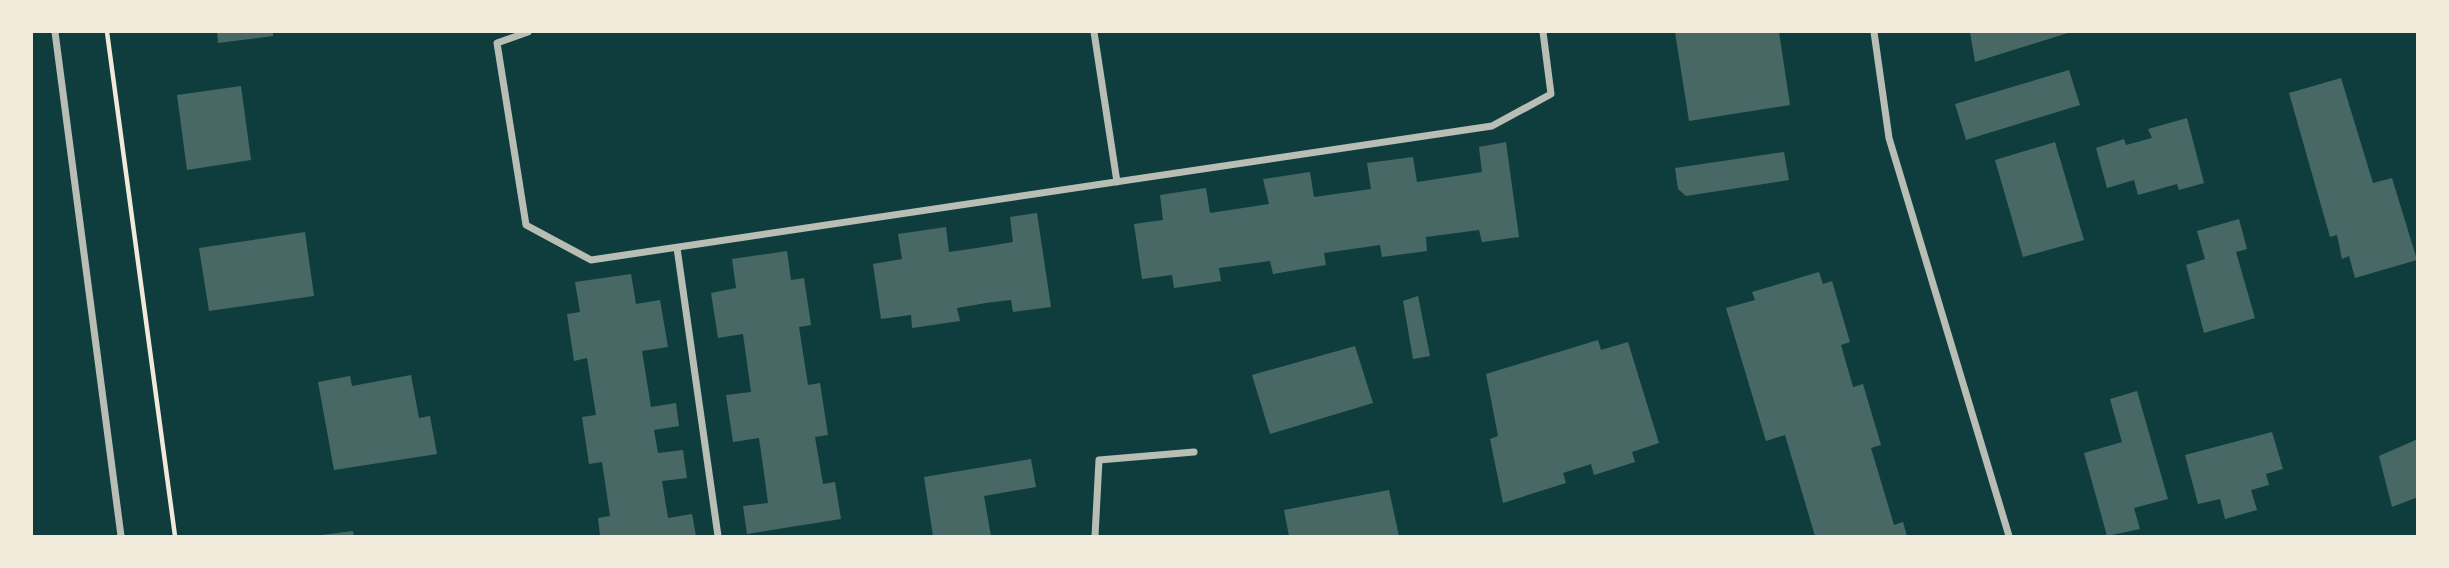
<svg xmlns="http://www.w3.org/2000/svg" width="2449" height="568" font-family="Arial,sans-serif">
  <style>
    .building { fill: #486865 }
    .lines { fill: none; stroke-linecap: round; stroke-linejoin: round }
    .path { stroke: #f1e9da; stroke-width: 4.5 }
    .minor { stroke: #b8beb3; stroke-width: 7 }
  </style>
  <rect width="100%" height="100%" fill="#0f3d3e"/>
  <path class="building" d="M217,32H273V36L218,43Z
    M1675,32H1779L1790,105L1689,121Z
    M1970,32H2071L1975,62Z
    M2069,70L2080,105L1966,140L1955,104Z
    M2341,78L2373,183L2392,178L2417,260L2355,278L2349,256L2342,259L2337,235L2330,237L2289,93Z
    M241,86L251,160L187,170L177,95Z
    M2187,118L2204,183L2179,190L2177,184L2138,195L2134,180L2107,188L2096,148L2124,139L2126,145L2152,138L2148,129Z
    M1506,142L1519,237L1482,242L1479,230L1426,237L1427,251L1382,257L1380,245L1324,253L1326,265L1273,274L1270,261L1219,268L1221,281L1174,288L1172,275L1142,279L1134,224L1163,220L1160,195L1206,188L1210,213L1269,204L1263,179L1310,172L1314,197L1371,189L1367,163L1413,157L1417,182L1482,172L1479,147Z
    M2055,142L2084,240L2023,257L1995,160Z
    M1784,152L1789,180L1686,196L1678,189L1675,168Z
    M1037,213L1051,307L1013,312L1011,300L986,303L957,308L960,321L912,328L911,315L881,319L873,264L902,259L898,234L946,227L949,252L977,248L1013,242L1010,217Z
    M2239,219L2247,249L2236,252L2255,318L2204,333L2186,265L2205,259L2197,231Z
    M305,232L314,296L209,311L199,248Z
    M787,251L791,280L804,278L811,325L799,327L808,385L820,383L828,435L815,437L823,484L835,482L841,519L747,534L743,506L768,503L763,466L759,438L733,442L726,395L751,392L743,334L718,338L711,293L736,288L732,259Z
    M1819,272L1823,284L1832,281L1850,342L1841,345L1853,387L1863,384L1881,445L1871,448L1894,525L1903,522L1907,536H1815L1785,435L1766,441L1726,308L1755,300L1752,292Z
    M631,274L636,304L660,300L668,347L642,351L651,407L676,403L679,426L654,430L658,453L683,450L687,478L662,481L668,518L692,514L696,536H600L598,518L610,516L602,462L589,464L582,417L596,415L587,358L574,361L567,314L580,312L575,282Z
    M1418,296L1430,356L1413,359L1403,301Z
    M1598,340L1601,350L1628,342L1659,443L1632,452L1635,462L1594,475L1591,464L1563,473L1566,483L1503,503L1490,439L1498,436L1486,374Z
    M1355,346L1373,403L1270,434L1252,375Z
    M411,375L419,418L430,416L437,454L334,470L318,382L350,376L352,386Z
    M2137,391L2168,499L2134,508L2140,529L2107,536L2084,453L2122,442L2110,399Z
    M2272,432L2283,469L2266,474L2269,485L2251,490L2257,510L2225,519L2220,499L2198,504L2185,455Z
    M2418,439V497L2392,507L2379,456Z
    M1031,459L1036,487L984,496L991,536H933L924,477Z
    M1389,490L1399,536H1289L1284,510Z
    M353,531L354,536H322V535Z"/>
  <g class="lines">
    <path class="path" d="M107,32L175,536"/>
    <path class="minor" d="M55,32L121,536
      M528,32L497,43L526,225L591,260L1492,126L1551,94L1543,32
      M1094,32L1117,182
      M1874,32L1889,138L2009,536
      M677,248L718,536
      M1095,536L1099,460L1194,452"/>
  </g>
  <rect width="2449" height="568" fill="none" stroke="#f1e9da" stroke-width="66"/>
</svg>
